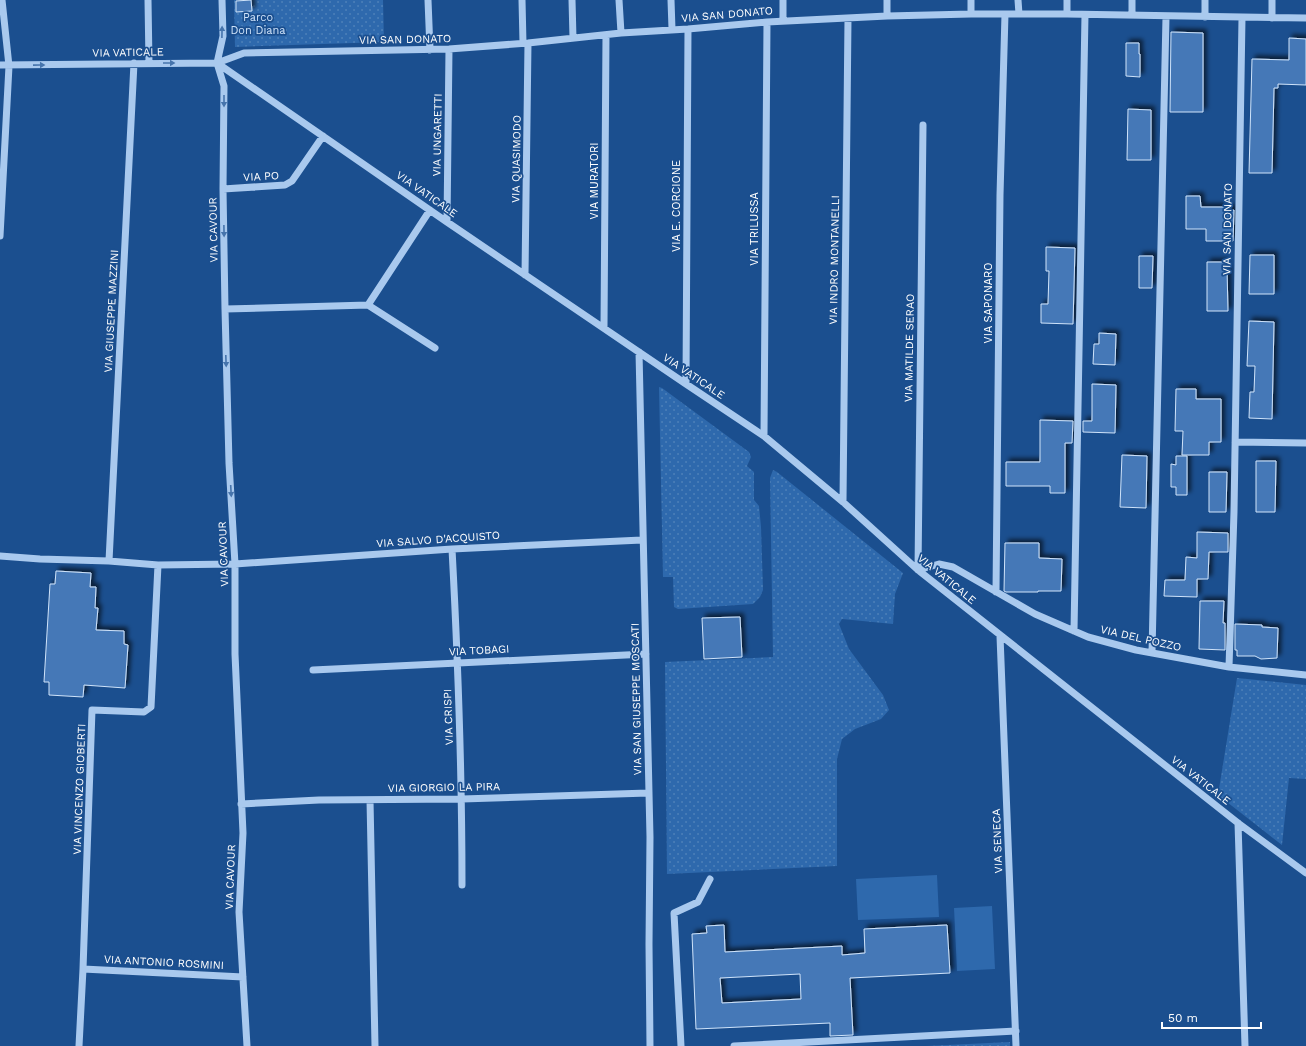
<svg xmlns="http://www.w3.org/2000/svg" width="1306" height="1046" font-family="'Work Sans',sans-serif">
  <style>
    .green { fill: url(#green-dots) }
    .pitch { fill: #2e69ad }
    .building { fill: #4478b7; stroke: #cfe3fa; fill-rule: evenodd; filter: url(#shadow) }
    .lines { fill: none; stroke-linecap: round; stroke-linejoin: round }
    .minor { stroke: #a9c9ee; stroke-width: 7 }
    .oneway { fill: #4674ac }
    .labels { text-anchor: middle; stroke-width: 3.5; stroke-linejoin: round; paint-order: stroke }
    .street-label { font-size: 11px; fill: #fff; stroke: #1b4f8f }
    .park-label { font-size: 11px; fill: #cfe3fa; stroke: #1b4f8f }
  </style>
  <defs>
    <pattern id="green-dots" width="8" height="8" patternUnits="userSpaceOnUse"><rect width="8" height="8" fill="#2e69ad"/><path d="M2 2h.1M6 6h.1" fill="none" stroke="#4d80b9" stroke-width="1.8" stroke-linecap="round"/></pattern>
    <filter id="shadow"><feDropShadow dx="3.5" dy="-3.5" stdDeviation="2" flood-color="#0009"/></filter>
  </defs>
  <rect width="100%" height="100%" fill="#1b4f8f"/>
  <path class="green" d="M234,0H383L384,42L235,47Z
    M659,387L662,388L749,452L751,457L747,466L754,472V500L759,506L761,527L763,590L760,597L753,604L678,609L674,607L673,577H663Z
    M773,470L777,472L903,573L895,594L893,624L842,619L839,624L849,649L883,695L889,710L881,719L855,729L842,739L837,759V866L667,874L665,662L773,657L770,478Z
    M1237,678L1306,685V779L1289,778L1282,845L1218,795Z
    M1010,1042V1046H926Z"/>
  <path class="pitch" d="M937,875L939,917L858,920L856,879Z
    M992,906L995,969L957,971L954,908Z"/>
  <path class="building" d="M251,0L252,11L236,12V1Z
    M1171,32L1203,33V112H1170Z
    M1289,38L1306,39V85L1278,84V88H1274L1272,173H1249L1252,59L1289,60Z
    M1126,43H1139V54H1140V77L1126,76Z
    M1128,109L1151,110V160H1127Z
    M1186,196H1200L1201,207H1230V211L1234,210L1233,241H1206V229H1186Z
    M1046,247L1075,248L1073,324L1041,323V304H1048L1049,271H1046Z
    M1250,255H1274V294H1249Z
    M1139,256H1153L1152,288H1139Z
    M1207,262H1225V269H1227L1228,311H1207Z
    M1249,321L1274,322L1272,419L1249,418L1250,392H1254L1255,366H1247Z
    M1099,333L1116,334L1115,365L1093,364L1094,344H1099Z
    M1092,384L1116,385L1115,433L1083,432V421H1092Z
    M1176,389H1196V399H1221V442H1209V455H1182L1183,431H1175Z
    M1040,420L1073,421L1072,443H1065V493H1050V486H1006V462H1040Z
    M1122,455L1147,456L1146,508L1120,507Z
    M1176,456H1187V495H1176V487H1171V464L1176,465Z
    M1256,461H1276L1275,512H1256Z
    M1209,472H1227L1226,512H1209Z
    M1197,532L1228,533V552H1209L1208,579H1197V597L1164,596L1165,580H1185L1186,557L1197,558Z
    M1005,543H1039V558L1062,559L1061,591H1038V592H1006L1004,591Z
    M56,571L91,573L90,587H96L95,608H98L96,630L124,631V644L128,645L125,688L84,685L83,697L49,695V682H44L50,584H55Z
    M1200,601H1224L1223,623H1225V650L1199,649Z
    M740,617L742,657L704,659L702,618Z
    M1235,624L1262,625V627L1278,628L1277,658L1261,659L1255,656H1237V650H1235Z
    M724,925L725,952L842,946V955L865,953L864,929L947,925L950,973L850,978L853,1035L830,1036V1023L696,1029L692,934L707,933L706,926ZM800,974L801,999L722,1003L720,978Z"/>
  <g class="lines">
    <path class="minor" d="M148,0L149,63
      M222,0L223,36L217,63L224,86L223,189L225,309L229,463L235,564V654L243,833L239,912L247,1046
      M428,0L430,50
      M522,0L523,43
      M572,0L573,38
      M619,0L621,33
      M671,0L672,29
      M783,0V21
      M887,0V16
      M971,0V14
      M1018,0L1019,14
      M1067,0V14
      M1132,0V15
      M1205,0V17
      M1272,18V0
      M217,63L244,53L449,49L528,43L621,33L688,29L767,22L887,16L971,14H1067L1306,18
      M0,65L217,63L447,222L686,384L764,436L843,502L918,570L1238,823L1306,873
      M923,125L918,570L939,564L953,567L1035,614L1088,637L1136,650L1229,667L1306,675
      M223,189L285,185L292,181L323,136
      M447,222L449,49
      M0,236L9,66L2,0
      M525,275L528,43
      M368,305L430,210
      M225,309L368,305L435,348
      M604,328L606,35
      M639,352L650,837L649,944L650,1046
      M686,384L688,29
      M764,436L767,22
      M1235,442L1306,443
      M843,502L848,19
      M452,549C458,661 462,772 462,885
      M0,556L40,559L109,561L158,565L235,564L452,549L642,540
      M109,561L134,63
      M996,592L1000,195L1005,14
      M1074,631L1085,15
      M1000,636L1016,1046
      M1152,653L1166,17
      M1229,667L1234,512L1242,18
      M313,670L646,654
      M370,800L375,1046
      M241,804L319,800L462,799L648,793
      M1238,823L1245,1046
      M83,969L243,977
      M79,1046L83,969L92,710L144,712L151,707L158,565
      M681,1046L674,913L698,902L710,879
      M734,1046L1016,1031"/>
  </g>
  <defs><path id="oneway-solid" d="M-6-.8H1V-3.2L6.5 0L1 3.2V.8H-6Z"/></defs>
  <g class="oneway">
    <use href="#oneway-solid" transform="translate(222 32) rotate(-89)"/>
    <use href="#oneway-solid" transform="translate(169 63)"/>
    <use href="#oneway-solid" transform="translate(39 65) rotate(-1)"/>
    <use href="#oneway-solid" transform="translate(224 101) rotate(90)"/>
    <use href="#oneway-solid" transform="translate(224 231) rotate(89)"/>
    <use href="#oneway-solid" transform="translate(226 361) rotate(88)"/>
    <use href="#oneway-solid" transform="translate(231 491) rotate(87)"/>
  </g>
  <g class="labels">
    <g class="street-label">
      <text transform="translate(727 14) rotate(-5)" y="4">VIA SAN DONATO</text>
      <text transform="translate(405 39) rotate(-1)" y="4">VIA SAN DONATO</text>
      <text transform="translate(128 52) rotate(-1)" y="4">VIA VATICALE</text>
      <text transform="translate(437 135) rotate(-89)" y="4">VIA UNGARETTI</text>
      <text transform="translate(516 159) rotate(-89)" y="4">VIA QUASIMODO</text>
      <text transform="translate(261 176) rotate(-3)" y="4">VIA PO</text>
      <text transform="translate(594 181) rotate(-90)" y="4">VIA MURATORI</text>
      <text transform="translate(427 194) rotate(35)" y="4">VIA VATICALE</text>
      <text transform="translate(676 206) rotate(-90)" y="4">VIA E. CORCIONE</text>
      <text transform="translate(754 229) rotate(-90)" y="4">VIA TRILUSSA</text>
      <text transform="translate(1227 229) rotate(-89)" y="4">VIA SAN DONATO</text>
      <text transform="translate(213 230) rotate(-91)" y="4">VIA CAVOUR</text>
      <text transform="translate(834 260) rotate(-89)" y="4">VIA INDRO MONTANELLI</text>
      <text transform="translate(988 303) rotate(-90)" y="4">VIA SAPONARO</text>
      <text transform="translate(111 311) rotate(-87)" y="4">VIA GIUSEPPE MAZZINI</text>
      <text transform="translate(909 348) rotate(-89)" y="4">VIA MATILDE SERAO</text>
      <text transform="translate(694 376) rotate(34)" y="4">VIA VATICALE</text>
      <text transform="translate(438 539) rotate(-4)" y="4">VIA SALVO D'ACQUISTO</text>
      <text transform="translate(223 554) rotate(-92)" y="4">VIA CAVOUR</text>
      <text transform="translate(947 579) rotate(39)" y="4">VIA VATICALE</text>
      <text transform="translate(1141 638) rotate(13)" y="4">VIA DEL POZZO</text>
      <text transform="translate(479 650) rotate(-3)" y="4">VIA TOBAGI</text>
      <text transform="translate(636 699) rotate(-91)" y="4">VIA SAN GIUSEPPE MOSCATI</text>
      <text transform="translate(448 717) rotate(-92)" y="4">VIA CRISPI</text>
      <text transform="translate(1201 780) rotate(38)" y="4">VIA VATICALE</text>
      <text transform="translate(444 787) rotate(-1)" y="4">VIA GIORGIO LA PIRA</text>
      <text transform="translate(79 789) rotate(-88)" y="4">VIA VINCENZO GIOBERTI</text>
      <text transform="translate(997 841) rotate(-92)" y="4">VIA SENECA</text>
      <text transform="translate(230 877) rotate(-88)" y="4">VIA CAVOUR</text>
      <text transform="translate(164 962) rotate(3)" y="4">VIA ANTONIO ROSMINI</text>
    </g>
    <g class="park-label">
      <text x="258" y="21">Parco<tspan x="258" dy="13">Don Diana</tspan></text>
    </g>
  </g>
  <path d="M1162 1022v6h99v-6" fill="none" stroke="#ffffff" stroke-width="2"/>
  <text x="1168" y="1022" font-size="12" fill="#ffffff" stroke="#1b4f8f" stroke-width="3" paint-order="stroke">50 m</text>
</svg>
